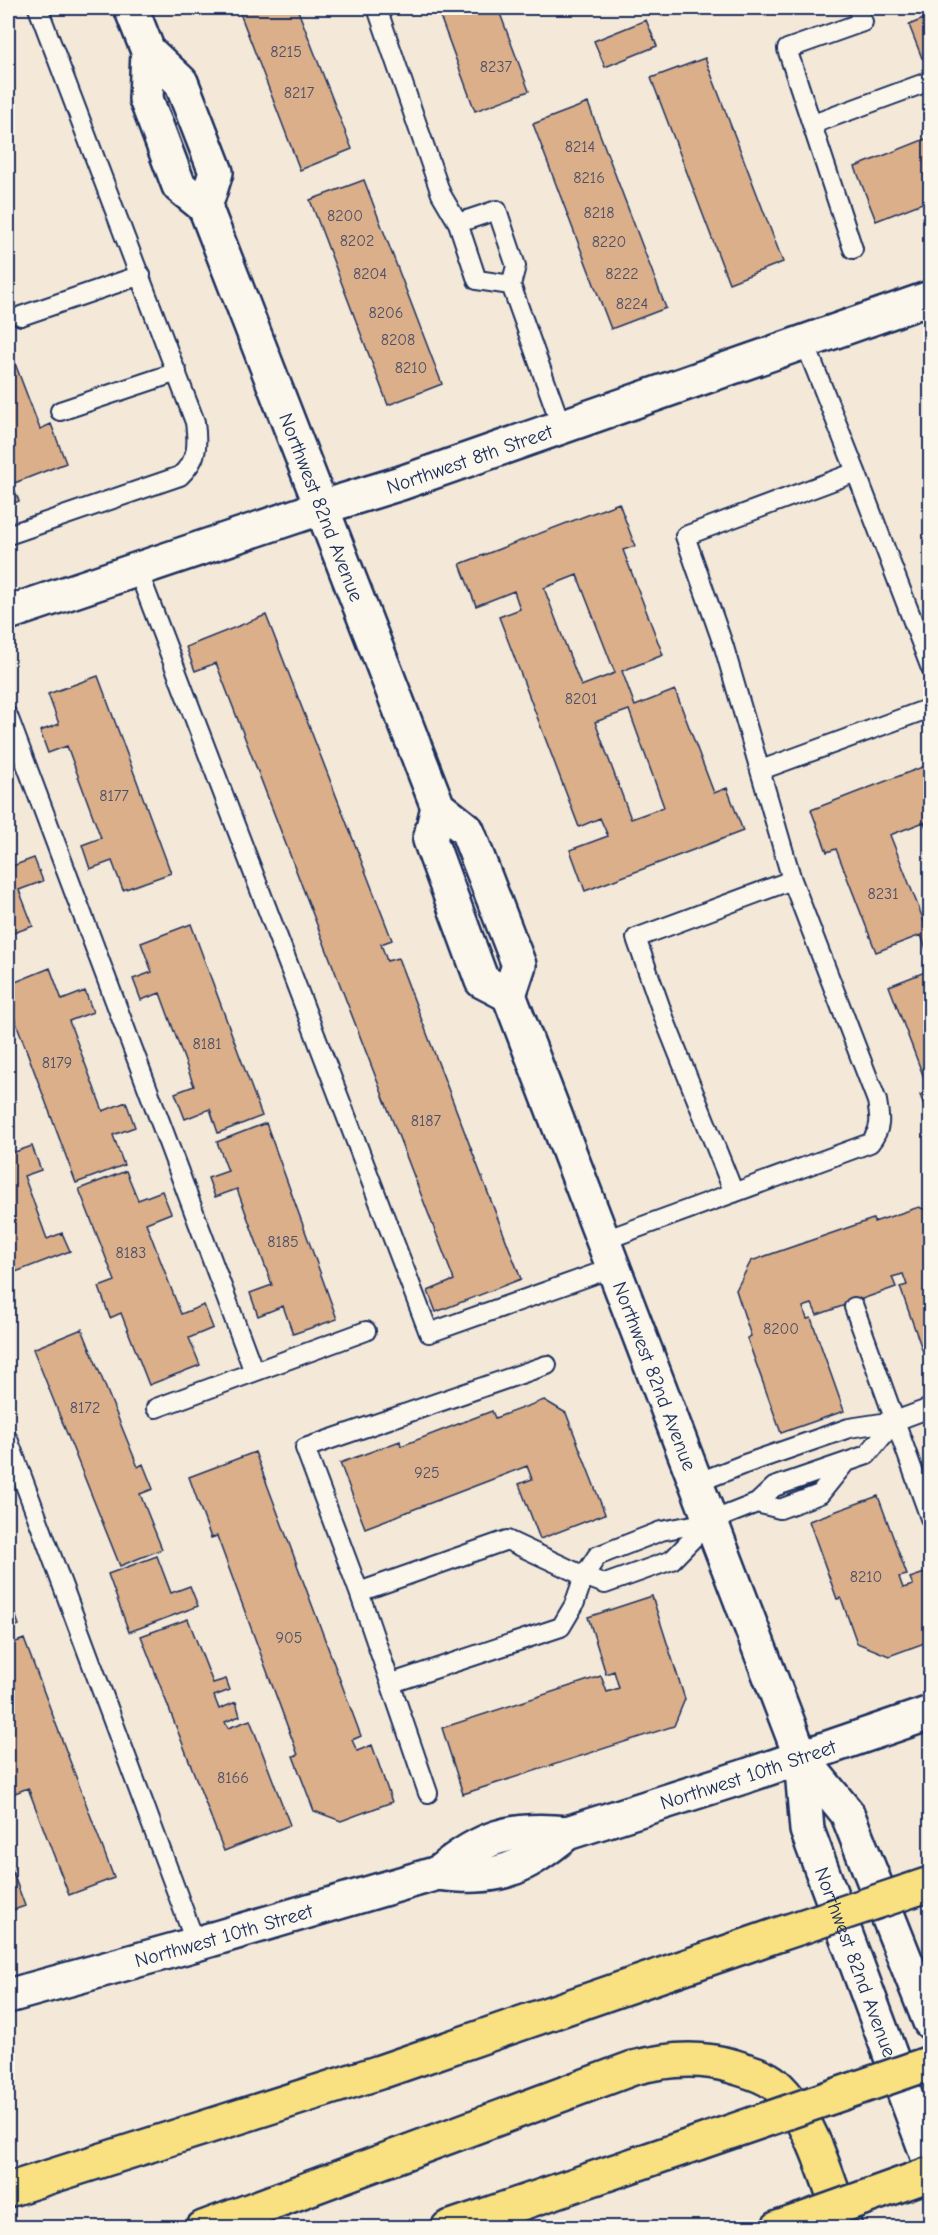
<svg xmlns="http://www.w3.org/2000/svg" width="938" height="2235" font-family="'Comic Neue',sans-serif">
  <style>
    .building { fill: #daaf8a; stroke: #1b2f5e; stroke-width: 1.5; fill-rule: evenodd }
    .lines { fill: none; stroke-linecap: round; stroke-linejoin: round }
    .service-casing { stroke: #1b2f5e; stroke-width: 22 }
    .minor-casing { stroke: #1b2f5e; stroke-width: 38 }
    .tertiary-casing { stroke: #1b2f5e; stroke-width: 38 }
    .motorway-casing { stroke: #1b2f5e; stroke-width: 38 }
    .service { stroke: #fbf7ec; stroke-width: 18 }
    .minor { stroke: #fbf7ec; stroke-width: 33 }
    .tertiary { stroke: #fbf7ec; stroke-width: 33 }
    .motorway { stroke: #f9e181; stroke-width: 33 }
    .motorway-bridge-casing { stroke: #1b2f5e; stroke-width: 38; stroke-linecap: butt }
    .motorway-bridge { stroke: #f9e181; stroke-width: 33 }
    .labels { text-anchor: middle; stroke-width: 6; stroke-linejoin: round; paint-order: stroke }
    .number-label { font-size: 16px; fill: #4b4f69 }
    .street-label { font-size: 20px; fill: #1b2f5e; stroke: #fbf7ec }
  </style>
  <rect width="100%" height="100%" fill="#f4e9d8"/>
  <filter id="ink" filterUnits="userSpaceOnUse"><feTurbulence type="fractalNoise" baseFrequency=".0167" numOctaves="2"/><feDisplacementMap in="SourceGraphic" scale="12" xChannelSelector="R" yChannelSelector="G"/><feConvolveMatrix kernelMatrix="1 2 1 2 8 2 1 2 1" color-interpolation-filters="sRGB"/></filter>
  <g filter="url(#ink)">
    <path class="building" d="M238,8H297L352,149L300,170Z
      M437,8H498L529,91L475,111Z
      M924,8H930V55L922,58L909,25L928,17Z
      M646,20L657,46L605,67L594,41Z
      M705,58L783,262L729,283L651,78Z
      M588,103L666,308L611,329L533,124Z
      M930,137V200L876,221L855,167Z
      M364,180L442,384L388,405L310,200Z
      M8,345L40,429L51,424L66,463L12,484L19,501L8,505Z
      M619,503L635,546L623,550L663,655L622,671L635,706L675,690L714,793L727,788L743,831L585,891L570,850L608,836L600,818L579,827L499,617L520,609L514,591L476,606L460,564ZM577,575L615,673L581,686L544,588ZM629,710L664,807L631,819L595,722Z
      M266,615L392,940L381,944L387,961L398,958L521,1279L436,1312L428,1291L454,1280L216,663L195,671L186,647Z
      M98,676L171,873L123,890L112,861L90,869L82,845L101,838L67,746L48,753L40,731L59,724L48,694Z
      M930,764V837L924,822L890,835L929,934L930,933V960L921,935L876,952L836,849L827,852L811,810Z
      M34,858L43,881L19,890L33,926L8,935V859L10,867Z
      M191,924L262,1116L218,1133L210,1109L185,1119L175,1093L194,1086L160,993L141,1000L133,979L152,972L141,943Z
      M50,968L62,1000L85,991L93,1012L69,1021L103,1111L126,1102L135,1127L113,1135L124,1165L76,1183L8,1001V985Z
      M930,970V1121L920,1095L929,1091L889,986Z
      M266,1123L337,1319L293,1334L283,1306L258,1316L250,1293L272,1285L237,1189L215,1197L208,1178L228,1171L217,1142Z
      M8,1141L12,1153L32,1146L41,1170L24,1176L47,1239L62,1233L70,1251L8,1275Z
      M126,1171L138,1200L162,1191L171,1213L146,1223L181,1314L204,1305L213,1328L189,1338L200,1365L149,1385L121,1313L110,1318L99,1287L115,1281L79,1189Z
      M919,1207L930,1212V1362L927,1363L900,1287L907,1285L903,1274L892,1277L896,1287L817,1315L812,1304L803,1307L807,1319L811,1318L844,1411L781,1433L747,1338L751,1336L736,1290L751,1261L873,1219L874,1222Z
      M82,1329L138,1467L143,1464L153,1489L140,1494L162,1549L120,1566L33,1349Z
      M544,1400L566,1413L605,1514L540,1539L519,1484L532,1479L527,1466L365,1528L340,1463L400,1441L401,1446L492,1411L495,1418Z
      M255,1452L361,1736L352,1740L357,1751L372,1745L392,1802L341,1821L314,1811L293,1756L298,1755L217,1536L211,1538L189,1477Z
      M878,1496L907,1575L899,1577L903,1588L913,1585L910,1578L930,1571V1641L889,1656L857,1643L841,1598L837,1599L809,1521Z
      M157,1556L171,1593L190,1586L198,1606L129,1632L108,1574Z
      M8,1594L19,1625L8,1629Z
      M652,1596L685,1699L674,1726L463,1794L442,1728L601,1676L607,1692L619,1688L614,1671L606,1674L588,1617Z
      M188,1619L213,1683L226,1679L230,1690L214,1696L219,1709L236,1702L240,1716L225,1722L228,1728L250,1720L290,1825L224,1851L141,1636Z
      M24,1639L114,1878L69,1895L28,1788L10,1795L8,1789V1645Z
      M8,1859L25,1906L8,1912Z"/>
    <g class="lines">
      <defs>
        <path id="service" d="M377,8L441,194L458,223L477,280L511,285L516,266L497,210L458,223
          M813,124L930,81
          M853,249L787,49L863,22L857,8
          M511,285L562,428
          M21,316L141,275
          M60,411L177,372
          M856,472L930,666
          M8,535L180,476C198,459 198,446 195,422L38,8
          M137,568L429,1333L612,1268
          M8,716L254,1372L366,1331
          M761,770L930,708
          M734,1193L666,1023L636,938L792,880
          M602,1241L870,1143C882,1128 880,1119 877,1101L792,880L724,647L685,536L856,472L805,343
          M854,1307L930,1518
          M156,1408L254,1372
          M8,1439L196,1944
          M694,1484L742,1465L849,1428L895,1421L930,1408
          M757,1503L780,1509L820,1494L845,1463
          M359,1592L507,1540L584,1576L605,1584L672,1560L709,1522
          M392,1683L561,1627L574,1605L584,1576L597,1556L661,1531L709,1522L757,1503L774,1487L867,1455L895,1421
          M428,1793L359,1592L305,1448L547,1365"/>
        <g id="minor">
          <path d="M8,613L323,507"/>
          <path d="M438,1873C481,1837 511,1827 567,1833"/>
          <path id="s1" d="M8,1996L196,1944L438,1873C499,1880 520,1871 567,1833L743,1777L930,1713"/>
        </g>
        <g id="tertiary">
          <path d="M131,8L148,51L146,99L179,186L205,207L216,172L181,82L148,51"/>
          <path id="s2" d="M205,207L438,807L467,830L519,965L509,995L482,981L430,840L438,807"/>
          <path id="s3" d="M323,507L401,483L930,298"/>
          <path id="s4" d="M509,995L801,1757L807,1830L930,2162"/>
          <path d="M801,1757L847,1813L930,2022"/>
        </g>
        <path id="motorway" d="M8,2190L380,2072L780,1934
          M203,2228L633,2068C666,2059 699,2056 732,2066C747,2071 763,2074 775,2084C811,2115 829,2184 845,2228
          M448,2228L698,2143
          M778,2228L799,2221"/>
      </defs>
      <use href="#service" class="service-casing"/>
      <use href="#minor" class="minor-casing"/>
      <use href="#tertiary" class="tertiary-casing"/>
      <use href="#motorway" class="motorway-casing"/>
      <use href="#service" class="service"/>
      <use href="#minor" class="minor"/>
      <use href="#tertiary" class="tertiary"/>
      <use href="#motorway" class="motorway"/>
      <defs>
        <path id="motorway-bridge" d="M780,1934L930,1884
          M698,2143L930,2063
          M799,2221L930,2174"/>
      </defs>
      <use href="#motorway-bridge" class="motorway-bridge-casing"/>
      <use href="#motorway-bridge" class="motorway-bridge"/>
    </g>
  </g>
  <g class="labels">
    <g class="number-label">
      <text x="286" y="57">8215</text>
      <text x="496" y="72">8237</text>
      <text x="299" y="98">8217</text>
      <text x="580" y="152">8214</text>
      <text x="589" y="183">8216</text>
      <text x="599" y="218">8218</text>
      <text x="345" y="221">8200</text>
      <text x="357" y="246">8202</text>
      <text x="609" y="247">8220</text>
      <text x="370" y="279">8204</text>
      <text x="622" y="279">8222</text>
      <text x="632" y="309">8224</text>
      <text x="386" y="318">8206</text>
      <text x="398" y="345">8208</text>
      <text x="411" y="373">8210</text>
      <text x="581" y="704">8201</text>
      <text x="114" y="801">8177</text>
      <text x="883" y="899">8231</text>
      <text x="207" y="1049">8181</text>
      <text x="57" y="1068">8179</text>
      <text x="426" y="1126">8187</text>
      <text x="283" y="1247">8185</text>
      <text x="131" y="1258">8183</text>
      <text x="781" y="1334">8200</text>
      <text x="85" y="1413">8172</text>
      <text x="427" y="1478">925</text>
      <text x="866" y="1582">8210</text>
      <text x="289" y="1643">905</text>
      <text x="233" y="1783">8166</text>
    </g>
    <g class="street-label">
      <text dy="7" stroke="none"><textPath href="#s3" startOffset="154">Northwest 8th Street</textPath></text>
      <text dy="7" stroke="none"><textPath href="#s2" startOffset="322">Northwest 82nd Avenue</textPath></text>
      <text dy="7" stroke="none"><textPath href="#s4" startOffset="408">Northwest 82nd Avenue</textPath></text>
      <text dy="7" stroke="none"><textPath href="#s1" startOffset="778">Northwest 10th Street</textPath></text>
      <text dy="7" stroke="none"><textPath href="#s1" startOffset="224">Northwest 10th Street</textPath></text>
      <text dy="7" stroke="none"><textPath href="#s4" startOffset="1030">Northwest 82nd Avenue</textPath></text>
    </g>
  </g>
  <rect width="938" height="2235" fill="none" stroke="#fbf7ec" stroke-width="30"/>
  <rect x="15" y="15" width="908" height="2205" fill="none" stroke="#1b2f5e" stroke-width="2" filter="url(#ink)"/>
</svg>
